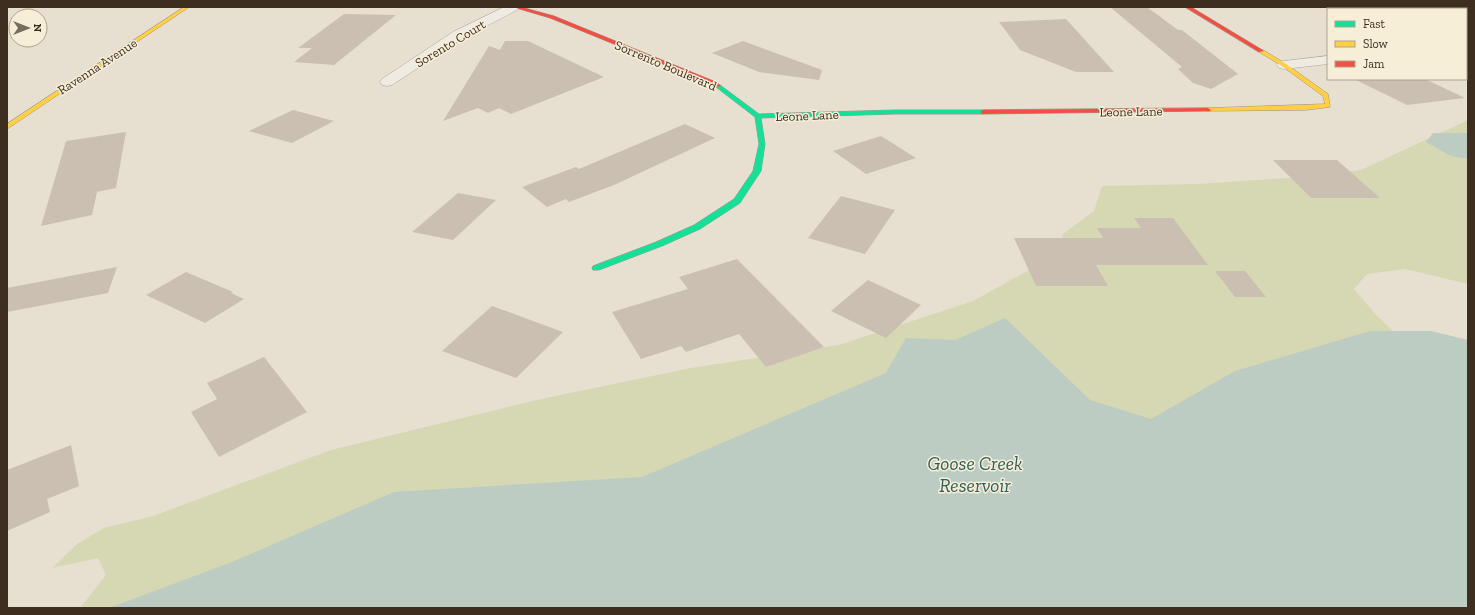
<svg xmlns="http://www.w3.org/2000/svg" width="1475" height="615" font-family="'Zilla Slab',serif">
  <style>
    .green { fill: #d6d7b3 }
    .water { fill: #bcccc2 }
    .building { fill: #cbbfb2 }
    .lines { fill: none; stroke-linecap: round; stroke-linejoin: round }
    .street-casing { stroke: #ada599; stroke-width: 1 }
    .fast-casing { stroke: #9c958a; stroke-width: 1 }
    .slow-casing { stroke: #9c958a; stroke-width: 1 }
    .jam-casing { stroke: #9c958a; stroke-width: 1 }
    .street { fill: #efebe3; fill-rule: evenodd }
    .fast { fill: #16e098; fill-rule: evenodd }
    .slow { fill: #ffcf43; fill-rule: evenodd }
    .jam { fill: #f24e42; fill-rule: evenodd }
    .labels { text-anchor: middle; stroke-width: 3; stroke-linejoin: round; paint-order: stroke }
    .far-street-label { font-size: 13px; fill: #3d2e20; stroke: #f7eed8 }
    .near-water-label { font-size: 19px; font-style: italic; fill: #2f5d5a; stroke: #f7eed8 }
  </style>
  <rect width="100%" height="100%" fill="#e7e0d1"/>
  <path class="green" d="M1468,120V284L1405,269L1367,274L1354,289L1376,315L1406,343L941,608H80L106,575L98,558L52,568L77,544L104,528L153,516L331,450L541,399L691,368L839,345L973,301L1058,254L1063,234L1094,211L1102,186L1197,184L1301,177L1361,170Z"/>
  <path class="water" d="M1433,133H1468V159L1451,156L1426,142Z
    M1005,318L1090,400L1151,419L1235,371L1370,331H1431L1468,340V608H109L232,562L394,492L642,477L886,373L906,338L955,340Z"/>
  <path class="building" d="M1110,7H1147L1178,30H1182L1238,74L1211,89L1193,83L1178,69L1182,67Z
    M344,14L396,15L334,65L294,62L312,48H298Z
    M1066,19L1114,72H1076L1020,50L999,22Z
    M505,41H528L604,77L511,114L499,108L488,113L478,108L443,121L489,46L500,50Z
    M743,41L822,70L819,80L759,72L712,53Z
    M1354,79H1425L1465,98L1407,105Z
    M293,110L334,121L292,143L249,131Z
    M685,124L715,138L614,185L569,202L566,199L547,207L522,187L576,167L579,169Z
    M126,132L116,188L97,192L92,215L41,226L66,141Z
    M881,136L916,158L866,174L833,151Z
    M1273,160H1337L1380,198H1311Z
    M458,193L496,200L453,240L412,232Z
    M841,196L895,210L865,254L808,238Z
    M1134,218H1173L1208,265H1096L1108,286H1036L1014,238H1103L1097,228H1141Z
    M737,259L824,347L766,367L739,334L686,352L681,346L641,359L612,312L688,289L679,277Z
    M117,267L108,293L7,312V288Z
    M1215,271H1245L1266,297H1235Z
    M186,272L233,292L231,293L244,299L205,323L146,295Z
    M868,280L921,305L886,338L831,311Z
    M492,306L563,332L516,378L442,351Z
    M264,357L307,412L219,457L191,412L217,399L207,383Z
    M71,445L79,486L47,499L50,512L7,531V470Z"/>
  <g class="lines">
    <defs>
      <path id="street" d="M504,7H519L517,10L463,38L392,85L387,86L382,85L380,82L382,79L453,32Z
        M1440,7H1461L1460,9H1439Z
        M1328,56V64L1284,69L1279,68L1277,65L1279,62L1284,61Z"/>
      <path id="fast" d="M716,85H720L759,114L894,110H983L986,112L983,114H894L761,118L765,144L761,171L740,203L700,229L662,246L599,270H593L592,268L593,266L656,242L694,225L734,199L753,171L759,144L755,117L716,87Z"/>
      <path id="slow" d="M184,7H189L7,129V124Z
        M1259,50H1263L1286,64L1328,94L1330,107L1306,110L1206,111L1205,110L1208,108L1325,104L1323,96L1282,66L1259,52Z"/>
      <path id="jam" d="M513,7H521L554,16L716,82L721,86L716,87L712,84L550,18Z
        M1185,7H1191L1264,51L1259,52Z
        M1208,108L1211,110L1210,111L983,114L980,112L983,110Z"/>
    </defs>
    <use href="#street" class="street-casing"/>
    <use href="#fast" class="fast-casing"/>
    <use href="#slow" class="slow-casing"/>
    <use href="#jam" class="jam-casing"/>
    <use href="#street" class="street"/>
    <use href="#fast" class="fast"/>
    <use href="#slow" class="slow"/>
    <use href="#jam" class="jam"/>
  </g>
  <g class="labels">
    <g class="far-street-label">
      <text transform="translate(450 43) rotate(-31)" y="5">Sorento Court</text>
      <text transform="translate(666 65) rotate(23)" y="5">Sorrento Boulevard</text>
      <text transform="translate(97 66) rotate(-33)" y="5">Ravenna Avenue</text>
      <text transform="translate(1131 111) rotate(-1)" y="5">Leone Lane</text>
      <text transform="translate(807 115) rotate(-2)" y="5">Leone Lane</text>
    </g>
    <g class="near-water-label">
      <text x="975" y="470">Goose Creek<tspan x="975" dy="22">Reservoir</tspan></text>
    </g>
  </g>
  <rect width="1475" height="615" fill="none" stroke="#3d2e20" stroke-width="16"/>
  <rect x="1327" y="8" width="140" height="72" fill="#f7eed8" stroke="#ada18e"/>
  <rect x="1335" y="21" width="20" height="6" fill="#16e098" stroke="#ada18e"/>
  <text x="1363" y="28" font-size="12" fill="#3d2e20">Fast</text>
  <rect x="1335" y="41" width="20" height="6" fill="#ffcf43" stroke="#ada18e"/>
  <text x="1363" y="48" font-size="12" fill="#3d2e20">Slow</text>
  <rect x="1335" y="61" width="20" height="6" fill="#f24e42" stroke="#ada18e"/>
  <text x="1363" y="68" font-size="12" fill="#3d2e20">Jam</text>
  <g transform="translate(28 28) rotate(90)"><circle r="19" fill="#f7eed8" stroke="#ada18e"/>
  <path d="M0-3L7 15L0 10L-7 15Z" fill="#786c5e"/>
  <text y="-6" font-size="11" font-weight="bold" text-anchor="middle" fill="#3d2e20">N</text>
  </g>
</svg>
